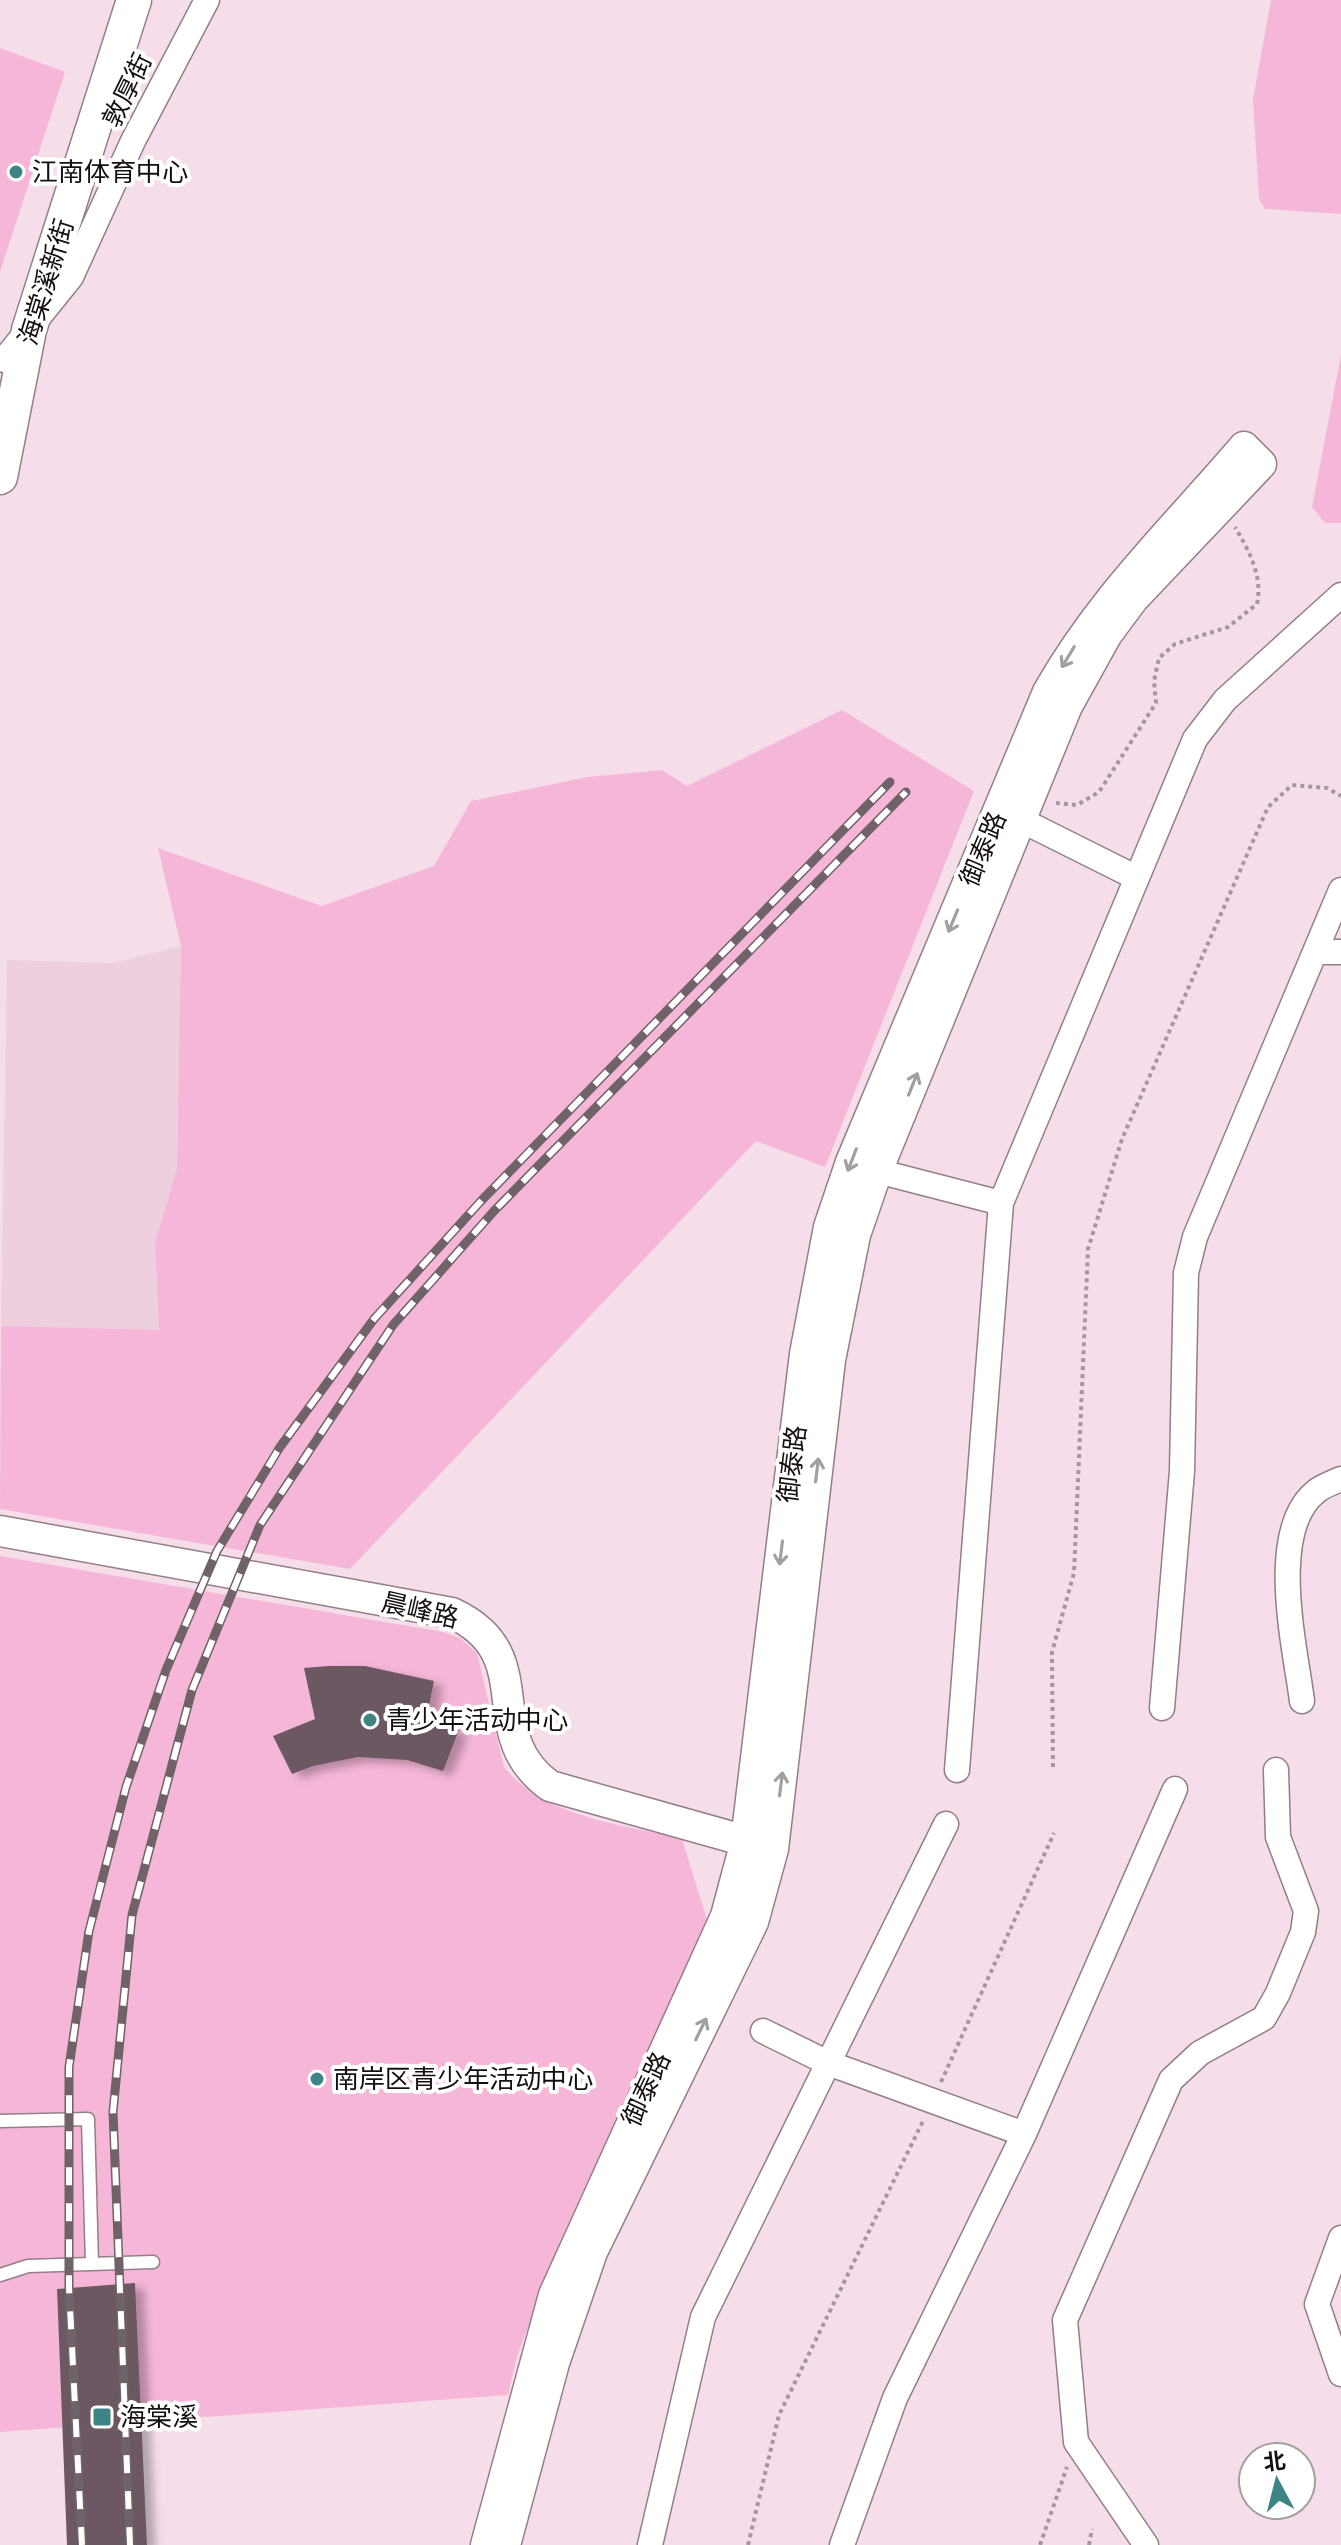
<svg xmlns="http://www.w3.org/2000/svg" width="1341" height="2545" font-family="'Exo 2','Noto Sans SC',sans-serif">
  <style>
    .built { fill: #eecfdf }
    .green { fill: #f6b6d8 }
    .building { fill: #6c5963; filter: url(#shadow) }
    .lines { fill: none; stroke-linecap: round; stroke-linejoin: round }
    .service-casing { stroke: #937e89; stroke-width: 15 }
    .minor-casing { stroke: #937e89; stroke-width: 27 }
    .tertiary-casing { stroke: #937e89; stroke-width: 33 }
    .secondary-casing { stroke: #937e89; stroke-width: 37 }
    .path { stroke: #a7969f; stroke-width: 4; stroke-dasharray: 4 4; stroke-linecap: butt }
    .service { stroke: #fff; stroke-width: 12 }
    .minor { stroke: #fff; stroke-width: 24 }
    .tertiary { stroke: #fff; stroke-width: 30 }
    .secondary { stroke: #fff; stroke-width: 34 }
    .rail-casing { stroke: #6f6269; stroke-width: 9 }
    .rail { stroke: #fff; stroke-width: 6; stroke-dasharray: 18; stroke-linecap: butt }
    .oneway { stroke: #a19fa0 }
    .poi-dot { fill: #3c8485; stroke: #fff; stroke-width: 3 }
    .labels { text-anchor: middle; stroke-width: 8; stroke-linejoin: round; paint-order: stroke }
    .street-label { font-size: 26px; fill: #150e12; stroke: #fff }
    .poi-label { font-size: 26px; fill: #150e12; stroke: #fff; text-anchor: start }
  </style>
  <defs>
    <filter id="shadow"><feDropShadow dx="9" dy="5" stdDeviation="4" flood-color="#0004"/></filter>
  </defs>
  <rect width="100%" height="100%" fill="#f5deea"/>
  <path class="built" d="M181,946L177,1169L155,1242L159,1331L1,1326L7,960L113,963Z"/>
  <path class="green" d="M1271,0H1341V214L1265,209L1259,199L1253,99Z
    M0,48L65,72L0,272Z
    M1341,355V523H1325L1312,507Z
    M842,710L974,791L825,1167L756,1141L350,1569L0,1509L1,1326L159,1330L155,1242L177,1169L181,946L158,848L322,906L434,866L471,801L588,777L662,770L687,786Z
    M0,1556L443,1632L460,1638L477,1653L504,1767C545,1818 622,1824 682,1839L707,1920L561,2239L517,2356L508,2395L0,2432Z"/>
  <path class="building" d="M329,1666H365L434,1681L426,1721L459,1730L443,1771L407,1760L358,1757L313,1766L292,1774L273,1736L315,1719L304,1668Z
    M135,2283L147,2545H67L57,2289Z"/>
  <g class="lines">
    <defs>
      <path id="service" d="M0,2121L88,2119L92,2264
        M0,2275L28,2266L153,2262"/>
      <path id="minor" d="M4,360L71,277L133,141L207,0
        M1005,812L1137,878
        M1315,952H1341
        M877,1171L1001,1203
        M1302,1701C1295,1646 1266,1528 1318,1490C1325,1485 1334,1482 1341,1479
        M1162,1708L1182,1471L1186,1273L1195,1237L1341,890
        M957,1770L1001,1203L1195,739L1225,700L1341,595
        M763,2031L828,2063L1024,2134
        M1341,2238L1317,2304L1341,2374
        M650,2545L703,2317L946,1824
        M842,2545L895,2398L1024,2134L1175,1789
        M1146,2545L1076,2442L1065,2320L1171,2080L1200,2053L1264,2018L1278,1993L1303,1932L1306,1911L1278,1837L1276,1770"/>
      <path id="tertiary" d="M0,1531L452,1613C543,1655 476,1733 550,1786L764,1846
        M486,2545L554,2295L726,1916L746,1841L805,1354L829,1227L851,1162L1048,692C1102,597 1173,530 1244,447L1261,464L1133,599L1107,634L1067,706L877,1171L855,1235L830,1360L773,1849L753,1922L592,2252L554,2363L505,2545"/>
      <path id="secondary" d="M0,477L29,330L134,0"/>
    </defs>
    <use href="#service" class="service-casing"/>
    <use href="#minor" class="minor-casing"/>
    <use href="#tertiary" class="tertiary-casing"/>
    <use href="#secondary" class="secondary-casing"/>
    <path class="path" d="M1056,803L1077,805L1099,792L1156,703L1154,681L1159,658L1175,644L1228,627L1257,604C1263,576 1249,551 1235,527
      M1053,1767L1052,1652L1074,1573L1088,1249L1122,1139L1268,807L1292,785L1327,788L1341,796
      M941,2082L1054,1833
      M748,2545L779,2415L924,2119
      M1040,2545L1067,2467
      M1089,2545L1092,2529"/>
    <use href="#service" class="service"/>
    <use href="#minor" class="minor"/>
    <use href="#tertiary" class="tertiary"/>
    <use href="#secondary" class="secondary"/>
    <defs>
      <path id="rail" d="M82,2545L69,2287V2067L89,1931L126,1787L166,1670L217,1551L280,1447L374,1319L481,1201L890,782
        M130,2545L113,2112L132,1915L192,1690L260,1525L393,1325L494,1211L906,792"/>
    </defs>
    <use href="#rail" class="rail-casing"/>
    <use href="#rail" class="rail"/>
  </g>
  <defs><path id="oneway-shaft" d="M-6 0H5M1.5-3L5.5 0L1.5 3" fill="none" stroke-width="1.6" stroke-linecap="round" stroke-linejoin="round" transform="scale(2)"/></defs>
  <g class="oneway">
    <use href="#oneway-shaft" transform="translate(1068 657) rotate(121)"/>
    <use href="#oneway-shaft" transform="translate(953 921) rotate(113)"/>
    <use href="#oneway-shaft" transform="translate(913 1084) rotate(-68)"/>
    <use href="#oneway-shaft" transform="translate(852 1160) rotate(111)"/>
    <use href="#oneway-shaft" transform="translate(817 1470) rotate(-83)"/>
    <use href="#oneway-shaft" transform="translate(781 1553) rotate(97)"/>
    <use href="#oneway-shaft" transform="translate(781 1784) rotate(-83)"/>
    <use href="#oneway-shaft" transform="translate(701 2029) rotate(-64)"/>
  </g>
  <g class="poi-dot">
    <circle cx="16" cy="172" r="8"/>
    <circle cx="370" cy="1720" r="8"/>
    <circle cx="317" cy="2079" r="8"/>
    <rect x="92" y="2407" width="20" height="20" rx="4"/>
  </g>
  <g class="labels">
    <g class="street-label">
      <text transform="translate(127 90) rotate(-64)" y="9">敦厚街</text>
      <text transform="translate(46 282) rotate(-73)" y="9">海棠溪新街</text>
      <text transform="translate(983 849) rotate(-67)" y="9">御泰路</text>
      <text transform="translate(792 1464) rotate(-83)" y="9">御泰路</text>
      <text transform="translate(420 1610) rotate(13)" y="9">晨峰路</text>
      <text transform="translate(646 2089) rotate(-65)" y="9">御泰路</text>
    </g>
    <g class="poi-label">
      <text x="32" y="181">江南体育中心</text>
      <text x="386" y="1729">青少年活动中心</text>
      <text x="333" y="2088">南岸区青少年活动中心</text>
      <text x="120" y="2426">海棠溪</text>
    </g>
  </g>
  <g transform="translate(1277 2481) rotate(353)"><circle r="38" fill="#ffffff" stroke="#a19fa0" stroke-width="2"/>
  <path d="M0-6L14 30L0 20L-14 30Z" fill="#3c8485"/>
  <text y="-12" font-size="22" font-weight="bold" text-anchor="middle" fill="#150e12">北</text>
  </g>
</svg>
